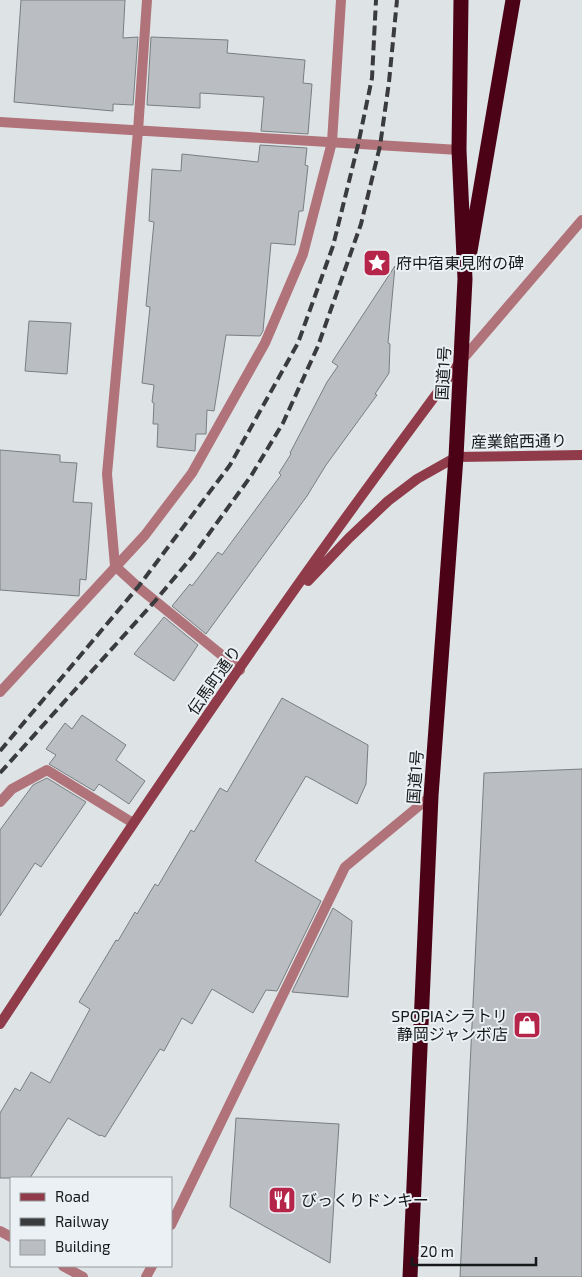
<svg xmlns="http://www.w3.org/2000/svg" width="582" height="1277" font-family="'Exo 2','Noto Sans JP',sans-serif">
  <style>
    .building { fill: #babec2; stroke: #797e81 }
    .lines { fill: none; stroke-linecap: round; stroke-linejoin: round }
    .street { stroke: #b0737a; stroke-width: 10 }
    .secondary { stroke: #903b49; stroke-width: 10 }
    .highway { stroke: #4b0217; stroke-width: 15 }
    .rail { stroke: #393b3c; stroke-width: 4; stroke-dasharray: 10 5; stroke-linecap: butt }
    .labels { text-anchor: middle; stroke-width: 4; stroke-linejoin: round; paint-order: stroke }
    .poi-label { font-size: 16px; fill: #161819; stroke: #ebf0f4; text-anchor: start }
    .street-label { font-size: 16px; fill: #161819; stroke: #ebf0f4 }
  </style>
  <rect width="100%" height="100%" fill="#dee3e6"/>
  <path class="building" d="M21,0H125L123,38L138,37L133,105L113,104V111L14,102Z
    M151,37L228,40L227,53L305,60L303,83L312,84L308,134L261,131L264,97L200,93V108L147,105Z
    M260,145L307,148L305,165L308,166L303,211H299L295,245L271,243L263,331L260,336L226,335L214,411L207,410L206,434H196L195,451L157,447L158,424H153L154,403L152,402L154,385L142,383L150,307L146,306L154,222L149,221L152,169L181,171L182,154L258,162Z
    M395,266L388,343L390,344L389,373L375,394L377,395L326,465L307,496L206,634L172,606L190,584L192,586L218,552L222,555L281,475L279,473L291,454L290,453L327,382L338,366L332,362Z
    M29,321L71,323L67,374L25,371Z
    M0,450L60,455V462L77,463L73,502L92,503L86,580L80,579L79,596L0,590Z
    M164,617L198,645L174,681L134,654Z
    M282,698L368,745L366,784L357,804L306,776L255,861L321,901L277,991L266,990L253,1013L212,989L192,1024L182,1018L164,1051L160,1049L105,1137L101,1135L100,1136L68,1118L30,1178H0V1113L15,1088L20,1091L31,1072L50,1083L90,1009L79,1002L116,940L118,941L135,912L137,914L155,884L158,886L191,830L194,832L220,788L227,792Z
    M82,715L126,745L116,760L145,781L129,804L99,784L94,791L49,764L56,755L46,749L65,723L72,729Z
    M582,769V1277H460L484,773Z
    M47,778L86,802L41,867L35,863L0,916V830L33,785Z
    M333,908L352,921L348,997L292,992Z
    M236,1118L339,1124L330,1263L230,1207Z"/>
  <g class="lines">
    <path class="street" d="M147,0L138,131L107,474L115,566L138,587L240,670
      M0,122L459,150
      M462,360L582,220
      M0,692L145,535L192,473L265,343L303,254L332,142L341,0
      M0,802L12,789L47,770L133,823
      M171,1225L345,867L431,796
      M0,1231L11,1237
      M63,1266L83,1277
      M146,1277L152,1266"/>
    <path class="secondary" d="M308,581L349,538L388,501L417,479L456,457L582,455
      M0,1024C104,866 209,709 319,555C365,490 413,426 460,362"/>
    <path class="highway" d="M470,251L513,0
      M410,1277L431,796L456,457L465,279L459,150L461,0"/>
    <path class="rail" d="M0,751L138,587L230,465L298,343L333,246L358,145L372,78L376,0
      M0,773L155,601L192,557L251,476L283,423L318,346L361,224L380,146L389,82L397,0"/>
  </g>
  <defs>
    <symbol id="sight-square" viewBox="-11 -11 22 22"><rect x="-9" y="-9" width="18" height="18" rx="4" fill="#b52449" stroke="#ebf0f4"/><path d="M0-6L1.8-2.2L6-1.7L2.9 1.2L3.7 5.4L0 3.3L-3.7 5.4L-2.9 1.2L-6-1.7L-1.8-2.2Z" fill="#fff"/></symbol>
    <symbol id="shop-square" viewBox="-11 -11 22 22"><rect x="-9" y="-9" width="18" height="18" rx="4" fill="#b52449" stroke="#ebf0f4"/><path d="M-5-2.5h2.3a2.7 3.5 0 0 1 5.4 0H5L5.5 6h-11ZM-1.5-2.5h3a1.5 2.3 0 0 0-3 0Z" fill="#fff"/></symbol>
    <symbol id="restaurant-square" viewBox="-11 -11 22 22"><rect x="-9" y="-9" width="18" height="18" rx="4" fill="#b52449" stroke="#ebf0f4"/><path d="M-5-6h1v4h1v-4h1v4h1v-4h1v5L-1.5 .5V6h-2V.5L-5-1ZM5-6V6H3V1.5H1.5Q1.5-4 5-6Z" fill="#fff"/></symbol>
  </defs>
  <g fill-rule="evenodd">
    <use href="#sight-square" x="361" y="247" width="32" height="32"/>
    <use href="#shop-square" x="511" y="1009" width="32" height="32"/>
    <use href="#restaurant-square" x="266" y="1184" width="32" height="32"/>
  </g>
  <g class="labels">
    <g class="poi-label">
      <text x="396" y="269">府中宿東見附の碑</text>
      <text x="508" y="1022" text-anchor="end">SPOPIAシラトリ<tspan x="508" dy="18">静岡ジャンボ店</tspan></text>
      <text x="301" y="1206">びっくりドンキー</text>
    </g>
    <g class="street-label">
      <text transform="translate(443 373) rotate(-87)" y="6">国道1号</text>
      <text transform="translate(519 441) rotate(-1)" y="6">産業館西通り</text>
      <text transform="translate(214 680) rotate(-55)" y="6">伝馬町通り</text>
      <text transform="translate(415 777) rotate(-86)" y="6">国道1号</text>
    </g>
  </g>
  <rect x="10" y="1177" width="162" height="90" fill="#ebf0f4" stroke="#969a9c"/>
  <rect x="20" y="1193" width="25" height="8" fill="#903b49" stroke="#969a9c"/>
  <text x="55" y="1202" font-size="15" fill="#161819">Road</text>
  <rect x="20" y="1218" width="25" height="8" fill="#393b3c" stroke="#969a9c"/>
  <text x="55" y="1227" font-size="15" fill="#161819">Railway</text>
  <rect x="20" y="1240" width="25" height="15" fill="#babec2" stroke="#969a9c"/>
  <text x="55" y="1252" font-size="15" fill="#161819">Building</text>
  <path d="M412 1257v8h124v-8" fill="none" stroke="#161819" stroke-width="2.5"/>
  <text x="420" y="1257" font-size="15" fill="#161819" stroke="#ebf0f4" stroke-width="4" paint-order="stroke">20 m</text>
</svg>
